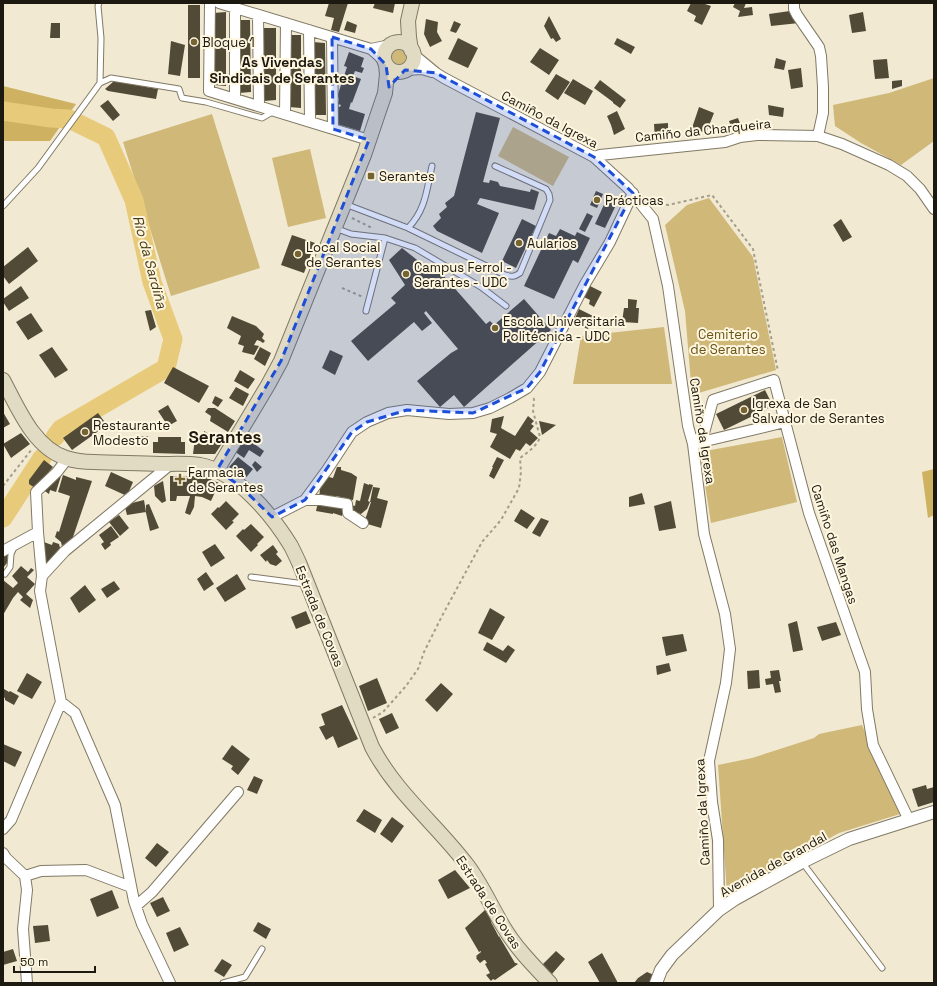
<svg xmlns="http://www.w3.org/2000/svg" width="937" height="986" font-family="'Space Grotesk',sans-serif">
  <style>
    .green { fill: #cfb878 }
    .forest { fill: #ceb161 }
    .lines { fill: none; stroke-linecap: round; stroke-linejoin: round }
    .river { stroke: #e8cb7a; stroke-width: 19 }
    .building { fill: #514a36 }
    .service-casing { stroke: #807964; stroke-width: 7 }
    .minor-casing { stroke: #807964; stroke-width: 12 }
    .tertiary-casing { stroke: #807964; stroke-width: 14 }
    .secondary-casing { stroke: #807964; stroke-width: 16 }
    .path { stroke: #a39d8c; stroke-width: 2; stroke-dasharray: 3 3; stroke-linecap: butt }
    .service { stroke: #fff; stroke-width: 5 }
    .minor { stroke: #fff; stroke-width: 10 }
    .tertiary { stroke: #fff; stroke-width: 12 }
    .secondary { stroke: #e2dbc4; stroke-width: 14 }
    .marked { fill: #1d4ed8; fill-opacity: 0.2; stroke: #1d4ed8; stroke-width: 3; stroke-dasharray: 8 5; stroke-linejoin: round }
    .poi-dot { fill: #756331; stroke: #fff6df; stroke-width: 1.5 }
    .labels { text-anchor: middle; stroke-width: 4; stroke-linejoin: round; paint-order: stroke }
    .poi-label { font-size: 13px; fill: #1c1911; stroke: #fff6df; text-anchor: start }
    .street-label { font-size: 13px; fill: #1c1911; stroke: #fff6df }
    .park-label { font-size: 13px; fill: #665316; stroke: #fff6df }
    .neighbourhood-label { font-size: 14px; font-weight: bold; fill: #1c1911; stroke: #fff6df }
    .water-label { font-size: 14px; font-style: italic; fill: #473b18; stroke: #fff6df }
    .district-label { font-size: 17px; font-weight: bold; fill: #1c1911; stroke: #fff6df }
  </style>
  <rect width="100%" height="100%" fill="#f1e9d2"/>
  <path class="green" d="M392 57a7 7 0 1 1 14 0a7 7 0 1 1-14 0Z
    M934,78V141L901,165L861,143L835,126L833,105L889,93Z
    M212,114L260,268L171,296L123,142Z
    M513,127L569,157L553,186L498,156Z
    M310,149L326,218L288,227L272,158Z
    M709,198L753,257L776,370L692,395L685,311L665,225L687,205Z
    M664,327L672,384H573L581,336Z
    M782,437L797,502L711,523L700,452Z
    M862,725L900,814L839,833L727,894L718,765L752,758L814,738L819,734Z"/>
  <path class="forest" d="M3,86L76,104L50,141H3Z
    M934,469V515L928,518L922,472Z"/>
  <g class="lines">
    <path class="river" d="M3,111L51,118L69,119L106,137L134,200L152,282L173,339L166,368L61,429L55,437
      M3,518L42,458"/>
  </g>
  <path class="building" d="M329,3H348L339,32L331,30L334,18L325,16Z
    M375,3H395L393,13L373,8Z
    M691,3H702L711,6L702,25L694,21L696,16L687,11Z
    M735,3H746L744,8L752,7L753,15L738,17L740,11L733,7Z
    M188,5H200V78H188Z
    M790,11L799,23L771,26L769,14Z
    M226,12V86L214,85L213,13Z
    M863,12L866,31L852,33L849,15Z
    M549,16L561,39L556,42L553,38L551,39L544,26Z
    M426,19L438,22L437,32L442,41L430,47L424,34Z
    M238,20H250L251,92L239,93Z
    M347,21L357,25L355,33L344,30Z
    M454,21L461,24L456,33L450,31Z
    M51,23H60V38H50Z
    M264,28H276V100L264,101Z
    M289,35H301V108L289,107Z
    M458,38L478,48L468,68L448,59Z
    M617,38L635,47L631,54L614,44Z
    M171,41L185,45L180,76L168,74Z
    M313,42L325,43L326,115H314Z
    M540,48L559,60L549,75L530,62Z
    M349,52L364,58L361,67L364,68L362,73L355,71L353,76L361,79L352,103L351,102L349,109L365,114L360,131L337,124V106L340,107L341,105L338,104L339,98L337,97L347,67L344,66Z
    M776,58L786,61L784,70L774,68Z
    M887,59L889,78L875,79L873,60Z
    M801,68L803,87L791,89L788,70Z
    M556,74L570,82L558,100L545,91Z
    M573,79L593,91L585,105L564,93Z
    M600,80L626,100L620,108L613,103V102L594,88Z
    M902,80V86L892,89V81Z
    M113,82H118L158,89L156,99L108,91L105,89Z
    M108,100L120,115L113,121L100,106Z
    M768,105L784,108L783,117L769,115Z
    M699,107L714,113L706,133L692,128Z
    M617,111L625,129L614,135L611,125L607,116Z
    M476,112L500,118L483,182L489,183L490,180L498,182L500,186L530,192L531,189L539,192L534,210L480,198L477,204L499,213L482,253L437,231L433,226L441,218L439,214L447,207L445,203L454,196Z
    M738,118L743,132L734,135L729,121Z
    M668,123V140H655L654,124Z
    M596,191L603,194L597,208L590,205Z
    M608,196L618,201L605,228L595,224Z
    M587,213L593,216L585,232L579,229Z
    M522,219L536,226L516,268L502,261Z
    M841,219L852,237L843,242L833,225Z
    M560,229L575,236L577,232L590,238L578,263L573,260L554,299L524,286L549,233L556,236Z
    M292,235L315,243L304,273L281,265Z
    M28,247L38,261L9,284L3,276V267Z
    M402,248L431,271L436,267L486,324L490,321L494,325L524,299L551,330L464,407L454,395L440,407L417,381L451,353L458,349L426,311L424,313L432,323L422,331L414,322L368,361L351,341L396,303L391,298L405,285L389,260Z
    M21,286L29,298L9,311L3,302V299Z
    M590,286L602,292L594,307L589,304L590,300L584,297Z
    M628,299L637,300L636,308H639L638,323L622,322L624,308H628Z
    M579,309L593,316L588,329L573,323Z
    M151,310L156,327L150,331L145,311Z
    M31,313L43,331L28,340L16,322Z
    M232,316L256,326L264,334L262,338L265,341L263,343L260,341L257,340L254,345L259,346L254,355L242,352L244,346L238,344L241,336L227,328Z
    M52,347L68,370L55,378L39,355Z
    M260,347L271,353L265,366L254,359Z
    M330,350L343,356L335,375L322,368Z
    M173,367L209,386L199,403L164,383Z
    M240,370L255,379L248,389L234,381Z
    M236,387L249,394L243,406L229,398Z
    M765,390L773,406L724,430L716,414Z
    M215,396L223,400L218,407L212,403Z
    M168,405L177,421L168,426L158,411Z
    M208,408H215L235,421L228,432L210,421L211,416L205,412Z
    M3,412L10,424L3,428Z
    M98,413L107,425L72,450L63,438Z
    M504,416L501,428L515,436L528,416L534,421L531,424L534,426L530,431L538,438L530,446L526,443L520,451L516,449L510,459L490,447L497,434L490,432L492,419Z
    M539,421L556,425L542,435Z
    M204,431L223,442L215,454H193L195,438L203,440Z
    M247,432L257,438L253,443L264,451L260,457L249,450L244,458L234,451Z
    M21,433L30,444L11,458L3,444Z
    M138,436H148L146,445L138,444Z
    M158,437H181V442H185V454L153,453V442H158Z
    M238,457L253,469L244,480L229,467Z
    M497,457L504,460L494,479L489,476L493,467H492Z
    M44,460L53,467L35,488L29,484V480Z
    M255,461L262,467L257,472L252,465Z
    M337,467H341V470L351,473L357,477L353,500L345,499V498L336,496L335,500L319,497L321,482L325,476L333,478Z
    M111,472L133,482L127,496L105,486Z
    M57,474L61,476L56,492L50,490L49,494L42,489Z
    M63,475L76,480V477L92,481L73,537H75L62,546L61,542L55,537L57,531L59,532L70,496L58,492Z
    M170,476H190L208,477V478L219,483L211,501L202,497L195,496L194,507L190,515L185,513L190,496H177L176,501H170Z
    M163,481L166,501L162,503L155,496L154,486Z
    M364,483L369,485V484L373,485L368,501L370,502L367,509L361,514L351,511L352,505L355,506L356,500L360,501Z
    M373,487L380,488L377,498L388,501L381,528L364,523L371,502H370Z
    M642,493L645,504L629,507V497Z
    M144,500L146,512L127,515L125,507L128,504Z
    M226,501L239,514L232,521L234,522L226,530L211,514L218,507L219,508Z
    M671,501L676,528L659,531L654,506Z
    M318,502L334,505L343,509L342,516L333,513V514L316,511Z
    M149,504L159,528L150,531L146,513V505Z
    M521,509L535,518L527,529L514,521Z
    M119,515L129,528L120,536L109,522Z
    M541,518L549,521L540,537L532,533Z
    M251,524L264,537L257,544L258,545L251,552L236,536L243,529L244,530Z
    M111,526L119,537L110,543L111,545L105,550L101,544L104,542L99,535Z
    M41,541L52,545L53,542L59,544L60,548L47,563L42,562Z
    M215,544L225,558L211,567L202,552Z
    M273,545L278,552L276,554L282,561L276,566L270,564L267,560L266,562L260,555Z
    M5,552L8,554L7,563L3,568V553Z
    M21,566L28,572L31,568L34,570L27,577L35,584L26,594L33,600L30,608L20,600L23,597L18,592L13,598L3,615V580L13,588L18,583L12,576Z
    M206,572L214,584L204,591L197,579Z
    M237,574L246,589L225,602L216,588Z
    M114,581L120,589L107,598L101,589Z
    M85,585L96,600L79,613L70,598Z
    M490,608L505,617L492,640L478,633Z
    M306,611L311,623L296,629L291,617Z
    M797,621L803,650L793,652L788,624Z
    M836,622L841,635L822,641L817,627Z
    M683,634L687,651L666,656L662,637Z
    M487,642L503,651L508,645L515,650L506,663L483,650Z
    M669,663L671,671L657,675L656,666Z
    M759,670L760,688L748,689L747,671Z
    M779,670L781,681H779L781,692L775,693L773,684L766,685L765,679L771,678L770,671Z
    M27,673L42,682L32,699L17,691Z
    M377,678L387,703L368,711L359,686Z
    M441,683L453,694L437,712L425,700Z
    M4,689L9,692L10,691L19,696L14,705L5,700V698L3,697Z
    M342,705L358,739L338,748L333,736L326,740L319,727L325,725L321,714Z
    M392,713L399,728L386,734L379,719Z
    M3,744L22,752L15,767L3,761Z
    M232,745L250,759L238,775L231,769L233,766L222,759Z
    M254,776L263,780L257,794L247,790Z
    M926,785L927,789L934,787V802L918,807L912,789Z
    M364,809L382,820L375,833L356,821Z
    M392,817L404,826L392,843L380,834Z
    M157,843L169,852L156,867L145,858Z
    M455,870L470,888L448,899L438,880Z
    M112,890L119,908L97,917L90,899Z
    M163,897L170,911L157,917L150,903Z
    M485,910L492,921L491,922L499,937V936L515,963H516L518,964L495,980L493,979L491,981L486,975L490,973L485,964L487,963L485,960H484L480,963L476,958L477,957L476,956L481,952V951L479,952L465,928Z
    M258,922L271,929L266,939L253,931Z
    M48,925L50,941L35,943L33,926Z
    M180,927L189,945L174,952L166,933Z
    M13,949L17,961L3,965V952Z
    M556,951L565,959L552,974L542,965Z
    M602,953L618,983H600L588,962Z
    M222,959L232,965L224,977L214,971Z
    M647,972L654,975L651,983H634L638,978Z"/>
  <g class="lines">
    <defs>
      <path id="service" d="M99,3L98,6L101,38L100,83
        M345,204L408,228C426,210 427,188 432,166
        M3,206L38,168L100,83L111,78L179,89L182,98L206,102L262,118L274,111
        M335,228L351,234L385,238L366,311
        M408,228L505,275C512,277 514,277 520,273L550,200L549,194L546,189L495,166
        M385,238L415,248L481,287L506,306
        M5,574L10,567L11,554L15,545
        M251,577L305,584
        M802,862L882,968
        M223,983L245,977L262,949"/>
      <path id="minor" d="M210,3L209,91L369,140
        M219,3L371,49L379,56L385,63
        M794,3V9L797,15L819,47L821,56L823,87V113L818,136
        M235,8V98
        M258,15L259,106
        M309,30L310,121
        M332,37L333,129
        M371,49L390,45
        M413,54L436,73L444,78L594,157L628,188L653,219L668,286L688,426L693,444L704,534L725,614L730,649L726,683L709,761L712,802L718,840L719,910
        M405,70L422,69L432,72
        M285,114L286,23
        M594,157L600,155L725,142L740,137L757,135L818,136L842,144L889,165L907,176L920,189L934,209
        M693,444L704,433L713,400L774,380L809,513L865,672L867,709L873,745L909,820
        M693,444L785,422
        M305,500H321L347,504L348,513L363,523
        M272,517L305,500L327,470L352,432L367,422L388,413L407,410L449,414L473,413L490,408L510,398L527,388L540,372L585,284L610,242L633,193
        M38,532L42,576
        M3,551L38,532L36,492L57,472L67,459
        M61,702L75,713L115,805L134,901L142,924L170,983
        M3,829L11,820L61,702L43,607L40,591L42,576L65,551L171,464
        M3,853L6,858L25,876L27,890L23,929L27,983
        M25,876L41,871L86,870L131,887
        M136,906L152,892L238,792"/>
      <path id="tertiary" d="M656,983L661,970L672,955L719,910L735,899L802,862L849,839L934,812"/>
      <path id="secondary" d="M384 57a15 15 0 1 1 30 0a15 15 0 1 1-30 0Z
        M411,50L409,37L408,21L412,3
        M3,380C18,408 34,448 66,458C75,461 84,462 94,462C116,463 138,463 160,464C173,464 187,463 200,465C237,472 272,515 291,546C294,552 297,558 300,565L372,747C396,793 437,825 468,866C482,885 491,906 503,926C516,948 533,965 550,983
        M217,470L268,385L281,361L364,155L385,93L387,74L386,65"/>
    </defs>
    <use href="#service" class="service-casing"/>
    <use href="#minor" class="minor-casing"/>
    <use href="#tertiary" class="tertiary-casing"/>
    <use href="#secondary" class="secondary-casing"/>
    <path class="path" d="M654,204L668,205L712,195L753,249L778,371
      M352,218L372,228
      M342,288L363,297
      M3,486L32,449
      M373,718L383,712L406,686L418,669L424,652L442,616L482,542L501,520L519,488L521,472L520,458C528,452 537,446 540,437L533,411L534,399L532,396"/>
    <use href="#service" class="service"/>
    <use href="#minor" class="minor"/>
    <use href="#tertiary" class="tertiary"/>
    <use href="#secondary" class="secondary"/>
  </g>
  <path class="marked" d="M332,37L371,49L386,65L389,87L405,70L436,73L594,157L633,193L540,372L527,388L473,413L407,410L367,422L352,432L305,500L272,517L240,486L217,470L281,361L369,140L333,129Z"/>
  <g class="poi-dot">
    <circle cx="194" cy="42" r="4"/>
    <rect x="367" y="172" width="8" height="8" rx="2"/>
    <circle cx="597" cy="200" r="4"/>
    <circle cx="519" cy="243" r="4"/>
    <circle cx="298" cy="254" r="4"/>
    <circle cx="406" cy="274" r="4"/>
    <circle cx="495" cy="328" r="4"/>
    <circle cx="744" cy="410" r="4"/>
    <circle cx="85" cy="432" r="4"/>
    <path d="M178 473h4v4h4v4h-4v4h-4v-4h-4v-4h4z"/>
  </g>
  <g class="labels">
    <g class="poi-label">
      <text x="202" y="47">Bloque 1</text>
      <text x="379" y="181">Serantes</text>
      <text x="605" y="205">Prácticas</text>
      <text x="527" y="248">Aularios</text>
      <text x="306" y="252">Local Social<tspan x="306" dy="15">de Serantes</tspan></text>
      <text x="414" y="272">Campus Ferrol -<tspan x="414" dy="15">Serantes - UDC</tspan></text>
      <text x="503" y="326">Escola Universitaria<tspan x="503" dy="15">Politécnica - UDC</tspan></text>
      <text x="752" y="408">Igrexa de San<tspan x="752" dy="15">Salvador de Serantes</tspan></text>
      <text x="93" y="430">Restaurante<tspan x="93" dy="15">Modesto</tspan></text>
      <text x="188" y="477">Farmacia<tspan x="188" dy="15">de Serantes</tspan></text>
    </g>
    <g class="street-label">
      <text transform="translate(550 119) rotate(28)" y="5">Camiño da Igrexa</text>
      <text transform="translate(703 130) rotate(-6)" y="5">Camiño da Charqueira</text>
      <text transform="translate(703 431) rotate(81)" y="5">Camiño da Igrexa</text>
      <text transform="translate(835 544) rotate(72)" y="5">Camiño das Mangas</text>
      <text transform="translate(320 616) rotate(68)" y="5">Estrada de Covas</text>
      <text transform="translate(702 812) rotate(-93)" y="5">Camiño da Igrexa</text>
      <text transform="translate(773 864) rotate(-29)" y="5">Avenida de Grandal</text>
      <text transform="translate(489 902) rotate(57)" y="5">Estrada de Covas</text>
    </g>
    <g class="park-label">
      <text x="728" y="339">Cemiterio<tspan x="728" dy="15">de Serantes</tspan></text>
    </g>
    <g class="neighbourhood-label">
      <text x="282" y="67">As Vivendas<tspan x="282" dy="16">Sindicais de Serantes</tspan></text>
    </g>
    <g class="water-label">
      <text transform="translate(150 262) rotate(75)" y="5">Río da Sardiña</text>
    </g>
    <g class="district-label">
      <text x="225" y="443">Serantes</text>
    </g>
  </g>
  <rect width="937" height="986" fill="none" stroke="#1c1911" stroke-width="8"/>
  <path d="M14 966v6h81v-6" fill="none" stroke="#1c1911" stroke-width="2"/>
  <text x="20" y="966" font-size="12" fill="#1c1911" stroke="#fff6df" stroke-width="3" paint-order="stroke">50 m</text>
</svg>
